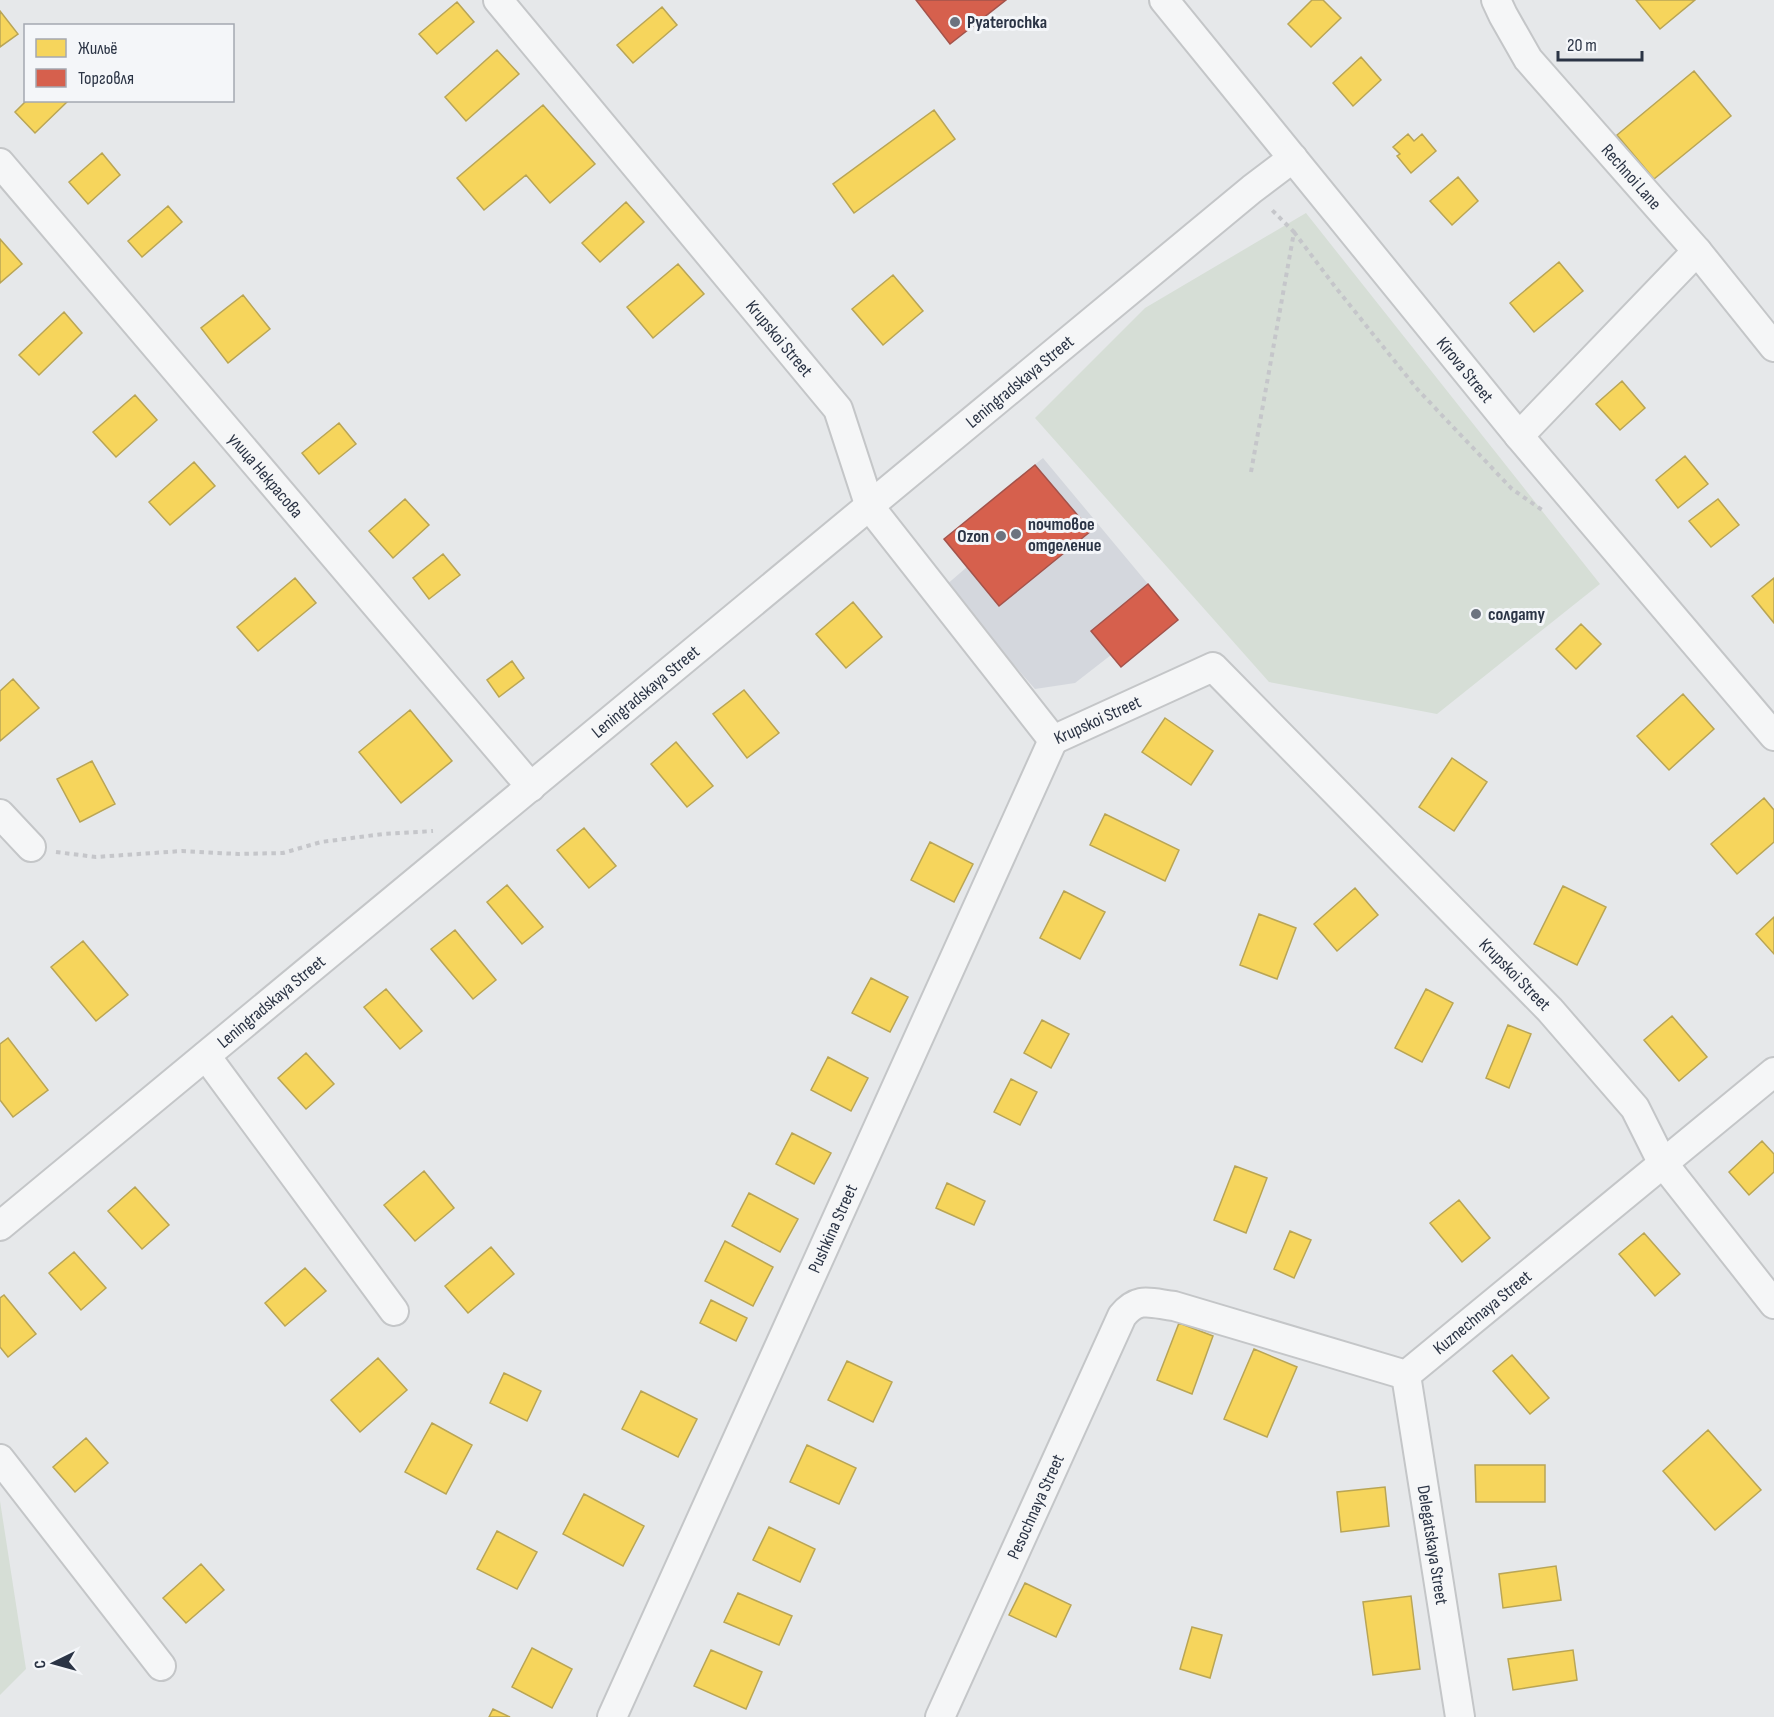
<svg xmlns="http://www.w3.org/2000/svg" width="1774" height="1717" font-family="'Sofia Sans Condensed',sans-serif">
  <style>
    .built { fill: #d4d7dd }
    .green { fill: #d6ded6 }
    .homes { fill: #f6d55c; stroke: #b9a555; stroke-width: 1.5 }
    .shops { fill: #d6604d; stroke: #a3534b; stroke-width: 1.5 }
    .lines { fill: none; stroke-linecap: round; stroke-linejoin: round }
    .minor-casing { stroke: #c4c6c8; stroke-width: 32 }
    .path { stroke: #c5c6ca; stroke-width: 4; stroke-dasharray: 4.5 4.5; stroke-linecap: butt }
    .minor { stroke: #f5f6f7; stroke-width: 28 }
    .poi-dot { fill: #6c737f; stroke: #f4f6f9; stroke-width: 2 }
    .labels { text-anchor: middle; stroke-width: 6; stroke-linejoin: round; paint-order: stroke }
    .poi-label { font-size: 18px; font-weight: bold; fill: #2b3445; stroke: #f4f6f9; text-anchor: start }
    .street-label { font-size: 18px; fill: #2b3445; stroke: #f4f6f9 }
  </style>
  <rect width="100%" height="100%" fill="#e6e8ea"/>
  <path class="built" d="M1043,458L1178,620L1121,667L1111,655L1075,683L1035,689L945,586L967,567L944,539Z"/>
  <path class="green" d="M1306,213L1600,584L1437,714L1269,682L1035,418L1145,308Z
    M0,1501L26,1669L0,1695Z"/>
  <path class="homes" d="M1312,0H1323L1341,18L1311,47L1288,24Z
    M1636,0H1695L1660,29Z
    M457,2L474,22L437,54L419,34Z
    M662,7L677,25L633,63L617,45Z
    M0,11L18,34L0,47Z
    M497,50L519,74L466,121L445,97Z
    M1361,57L1381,80L1353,106L1333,83Z
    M1694,71L1731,116L1654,179L1617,135Z
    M27,100H69L35,133L15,112Z
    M543,105L595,164L550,203L526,175L484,210L457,178Z
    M934,110L955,139L854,213L833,184Z
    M1408,134L1414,141L1422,134L1436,151L1411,173L1397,156L1400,154L1393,147Z
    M102,153L120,175L88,204L69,182Z
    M1458,177L1478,201L1452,225L1430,201Z
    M626,202L644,222L600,262L582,243Z
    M168,206L182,222L142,257L128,241Z
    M0,239L22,264L0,283Z
    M1559,262L1583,291L1534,332L1510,303Z
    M678,264L704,294L653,338L627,307Z
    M893,275L923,311L883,345L852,309Z
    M243,295L270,329L228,363L201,328Z
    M64,312L82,333L39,375L19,355Z
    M1622,381L1645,408L1620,430L1596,404Z
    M135,395L157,420L116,457L93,432Z
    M339,423L356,444L319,474L302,453Z
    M1685,456L1708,484L1678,508L1656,480Z
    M194,462L215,486L170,525L149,502Z
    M405,499L429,525L393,558L369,531Z
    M1718,499L1739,525L1711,547L1689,521Z
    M443,554L460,575L429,599L413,578Z
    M295,578L316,603L258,651L237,627Z
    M1774,578V623L1752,596Z
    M853,602L882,637L846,668L816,634Z
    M1581,624L1601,644L1576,669L1556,649Z
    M512,661L524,678L499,697L487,680Z
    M13,679L39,708L0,741V691Z
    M744,690L779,733L747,758L713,714Z
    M1683,694L1714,729L1669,770L1637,736Z
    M410,710L452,761L401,803L359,752Z
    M1165,718L1213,751L1191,785L1142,752Z
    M676,742L713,786L687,807L651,764Z
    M1452,758L1487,782L1454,831L1419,807Z
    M92,761L115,804L80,822L57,779Z
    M1764,798L1774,810V842L1737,874L1711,844Z
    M1105,814L1179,850L1165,881L1090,845Z
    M584,828L616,866L589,888L557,850Z
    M930,842L973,864L954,902L911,880Z
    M507,885L543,927L522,944L487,902Z
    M1563,886L1606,907L1577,965L1534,944Z
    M1355,888L1378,915L1337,951L1314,924Z
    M1064,891L1105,912L1080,959L1040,938Z
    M1259,914L1296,928L1277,979L1240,965Z
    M1774,917V954L1756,934Z
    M455,930L496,980L473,999L431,949Z
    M83,941L128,995L96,1021L51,967Z
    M871,978L908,997L890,1032L852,1013Z
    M386,989L422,1031L400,1049L364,1007Z
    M1426,989L1453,1003L1422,1062L1395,1048Z
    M1672,1016L1707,1057L1679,1081L1644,1040Z
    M1042,1020L1069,1034L1051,1068L1024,1053Z
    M1508,1025L1531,1034L1509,1088L1486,1078Z
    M8,1038L48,1090L13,1117L0,1100V1044Z
    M306,1053L334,1084L306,1109L278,1078Z
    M828,1057L868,1078L851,1111L811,1090Z
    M1011,1079L1037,1092L1020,1125L994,1112Z
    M792,1133L831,1153L814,1184L776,1164Z
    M1762,1141L1774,1154V1172L1749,1195L1729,1172Z
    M1235,1166L1267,1178L1246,1233L1214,1220Z
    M424,1171L454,1208L415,1241L384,1205Z
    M947,1183L985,1201L974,1225L936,1208Z
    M135,1187L169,1225L142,1249L108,1211Z
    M749,1193L798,1219L780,1252L732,1226Z
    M1459,1200L1490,1238L1462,1262L1430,1223Z
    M1290,1231L1311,1240L1294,1278L1274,1269Z
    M1644,1233L1680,1274L1655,1296L1619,1254Z
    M725,1241L773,1267L753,1306L705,1281Z
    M491,1247L514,1274L468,1313L445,1286Z
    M74,1252L106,1288L81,1310L49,1273Z
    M305,1268L326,1291L285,1326L265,1303Z
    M4,1295L36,1334L8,1357L0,1347V1298Z
    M711,1300L747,1318L736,1341L700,1323Z
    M1179,1323L1213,1336L1192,1394L1157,1380Z
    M1254,1349L1297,1367L1267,1437L1224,1419Z
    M1512,1355L1549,1398L1530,1414L1493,1371Z
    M378,1358L407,1390L360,1432L331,1400Z
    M847,1361L892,1382L873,1422L828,1400Z
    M504,1373L541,1391L527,1421L490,1403Z
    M641,1391L697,1419L678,1457L622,1429Z
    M432,1423L472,1445L446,1494L405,1472Z
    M1708,1430L1761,1490L1715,1530L1663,1471Z
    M86,1438L108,1463L75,1492L53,1467Z
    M807,1445L856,1468L839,1504L790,1482Z
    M1475,1465H1545V1502H1476Z
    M1385,1487L1389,1526L1341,1532L1337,1492Z
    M584,1494L644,1526L623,1566L563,1534Z
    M769,1527L815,1549L800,1582L753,1560Z
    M497,1531L537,1552L517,1589L477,1569Z
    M201,1564L224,1590L186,1623L163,1598Z
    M1556,1566L1561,1600L1503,1608L1499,1574Z
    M1025,1583L1071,1605L1056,1637L1009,1615Z
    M738,1593L792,1616L779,1645L724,1622Z
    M1411,1596L1420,1669L1373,1675L1363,1602Z
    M1192,1627L1222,1635L1210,1678L1180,1669Z
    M532,1648L572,1669L552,1708L512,1687Z
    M711,1650L762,1672L746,1709L694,1686Z
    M1573,1650L1577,1680L1513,1690L1508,1659Z
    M493,1709L510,1717H489Z"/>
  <path class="shops" d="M916,0H1006L950,44Z
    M1035,465L1091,531L999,606L944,539Z
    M1148,584L1178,620L1121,667L1091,631Z"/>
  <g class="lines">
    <defs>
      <g id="minor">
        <path id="s1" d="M498,0L838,409L870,507L1053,740L1213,667L1550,1010L1635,1108L1662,1162L1774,1304"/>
        <path id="s2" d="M1164,0L1519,436L1774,736"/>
        <path id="s3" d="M1496,0L1503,15L1528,59L1697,251L1774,347"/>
        <path id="s4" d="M0,163L531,787"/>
        <path d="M1519,436L1697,251"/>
        <path d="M0,814L31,847"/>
        <path d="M206,1056L394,1311"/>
        <path id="s5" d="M0,1226L1252,189L1293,158"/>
        <path id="s6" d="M1406,1375L1460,1717"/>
        <path d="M0,1459L161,1666"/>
        <path id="s7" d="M612,1717L1053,740"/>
        <path id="s8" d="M940,1717L1122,1316C1138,1296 1150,1303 1174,1306L1406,1375L1774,1072"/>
      </g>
    </defs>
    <use href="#minor" class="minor-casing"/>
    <path class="path" d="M1294,232L1336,288L1418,390L1512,489L1542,510
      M1251,472L1294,232L1272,210
      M56,852L96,857L182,851L238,854L283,853L321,842L383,834L433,831"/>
    <use href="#minor" class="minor"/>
  </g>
  <g class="poi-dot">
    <circle cx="955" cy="22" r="6"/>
    <circle cx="1016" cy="534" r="6"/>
    <circle cx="1001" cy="536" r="6"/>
    <circle cx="1476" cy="614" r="6"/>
  </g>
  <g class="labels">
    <g class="poi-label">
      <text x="967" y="28">Pyaterochka</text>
      <text x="1028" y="530">почтовое<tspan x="1028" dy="21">отделение</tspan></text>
      <text x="989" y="542" text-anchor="end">Ozon</text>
      <text x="1488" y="620">солдату</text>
    </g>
    <g class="street-label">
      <text dy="6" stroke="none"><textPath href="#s3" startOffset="224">Rechnoi Lane</textPath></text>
      <text dy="6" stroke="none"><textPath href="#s1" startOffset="440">Krupskoi Street</textPath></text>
      <text dy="6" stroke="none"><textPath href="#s2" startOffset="477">Kirova Street</textPath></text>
      <text dy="6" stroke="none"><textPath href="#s5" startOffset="1324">Leningradskaya Street</textPath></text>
      <text dy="6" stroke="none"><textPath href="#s4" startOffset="410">улица Некрасова</textPath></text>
      <text dy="6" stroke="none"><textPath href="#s5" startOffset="838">Leningradskaya Street</textPath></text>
      <text dy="6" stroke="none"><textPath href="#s1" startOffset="980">Krupskoi Street</textPath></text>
      <text dy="6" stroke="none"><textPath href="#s1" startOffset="1538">Krupskoi Street</textPath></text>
      <text dy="6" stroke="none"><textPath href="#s5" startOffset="352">Leningradskaya Street</textPath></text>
      <text dy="6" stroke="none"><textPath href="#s7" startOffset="536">Pushkina Street</textPath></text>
      <text dy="6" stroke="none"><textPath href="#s8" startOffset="838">Kuznechnaya Street</textPath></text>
      <text dy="6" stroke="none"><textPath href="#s8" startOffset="231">Pesochnaya Street</textPath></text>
      <text dy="6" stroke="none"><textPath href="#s6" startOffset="172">Delegatskaya Street</textPath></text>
    </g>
  </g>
  <rect x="24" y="24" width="210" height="78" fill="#f4f6f9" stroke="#a4a8b1" stroke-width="1.5"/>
  <rect x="36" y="39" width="30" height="18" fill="#f6d55c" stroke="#a4a8b1" stroke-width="1.5"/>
  <text x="78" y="54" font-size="18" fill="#2b3445">Жильё</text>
  <rect x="36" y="69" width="30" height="18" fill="#d6604d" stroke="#a4a8b1" stroke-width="1.5"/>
  <text x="78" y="84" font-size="18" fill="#2b3445">Торговля</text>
  <g transform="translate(54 1663) rotate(265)" stroke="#f4f6f9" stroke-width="4.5" paint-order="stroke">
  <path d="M0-4.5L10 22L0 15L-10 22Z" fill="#2b3445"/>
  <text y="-9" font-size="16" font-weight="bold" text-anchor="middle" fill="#2b3445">С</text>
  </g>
  <path d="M1558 51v9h84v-9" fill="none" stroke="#2b3445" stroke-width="3"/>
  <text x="1567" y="51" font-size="18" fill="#2b3445" stroke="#f4f6f9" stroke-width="4.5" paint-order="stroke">20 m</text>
</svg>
